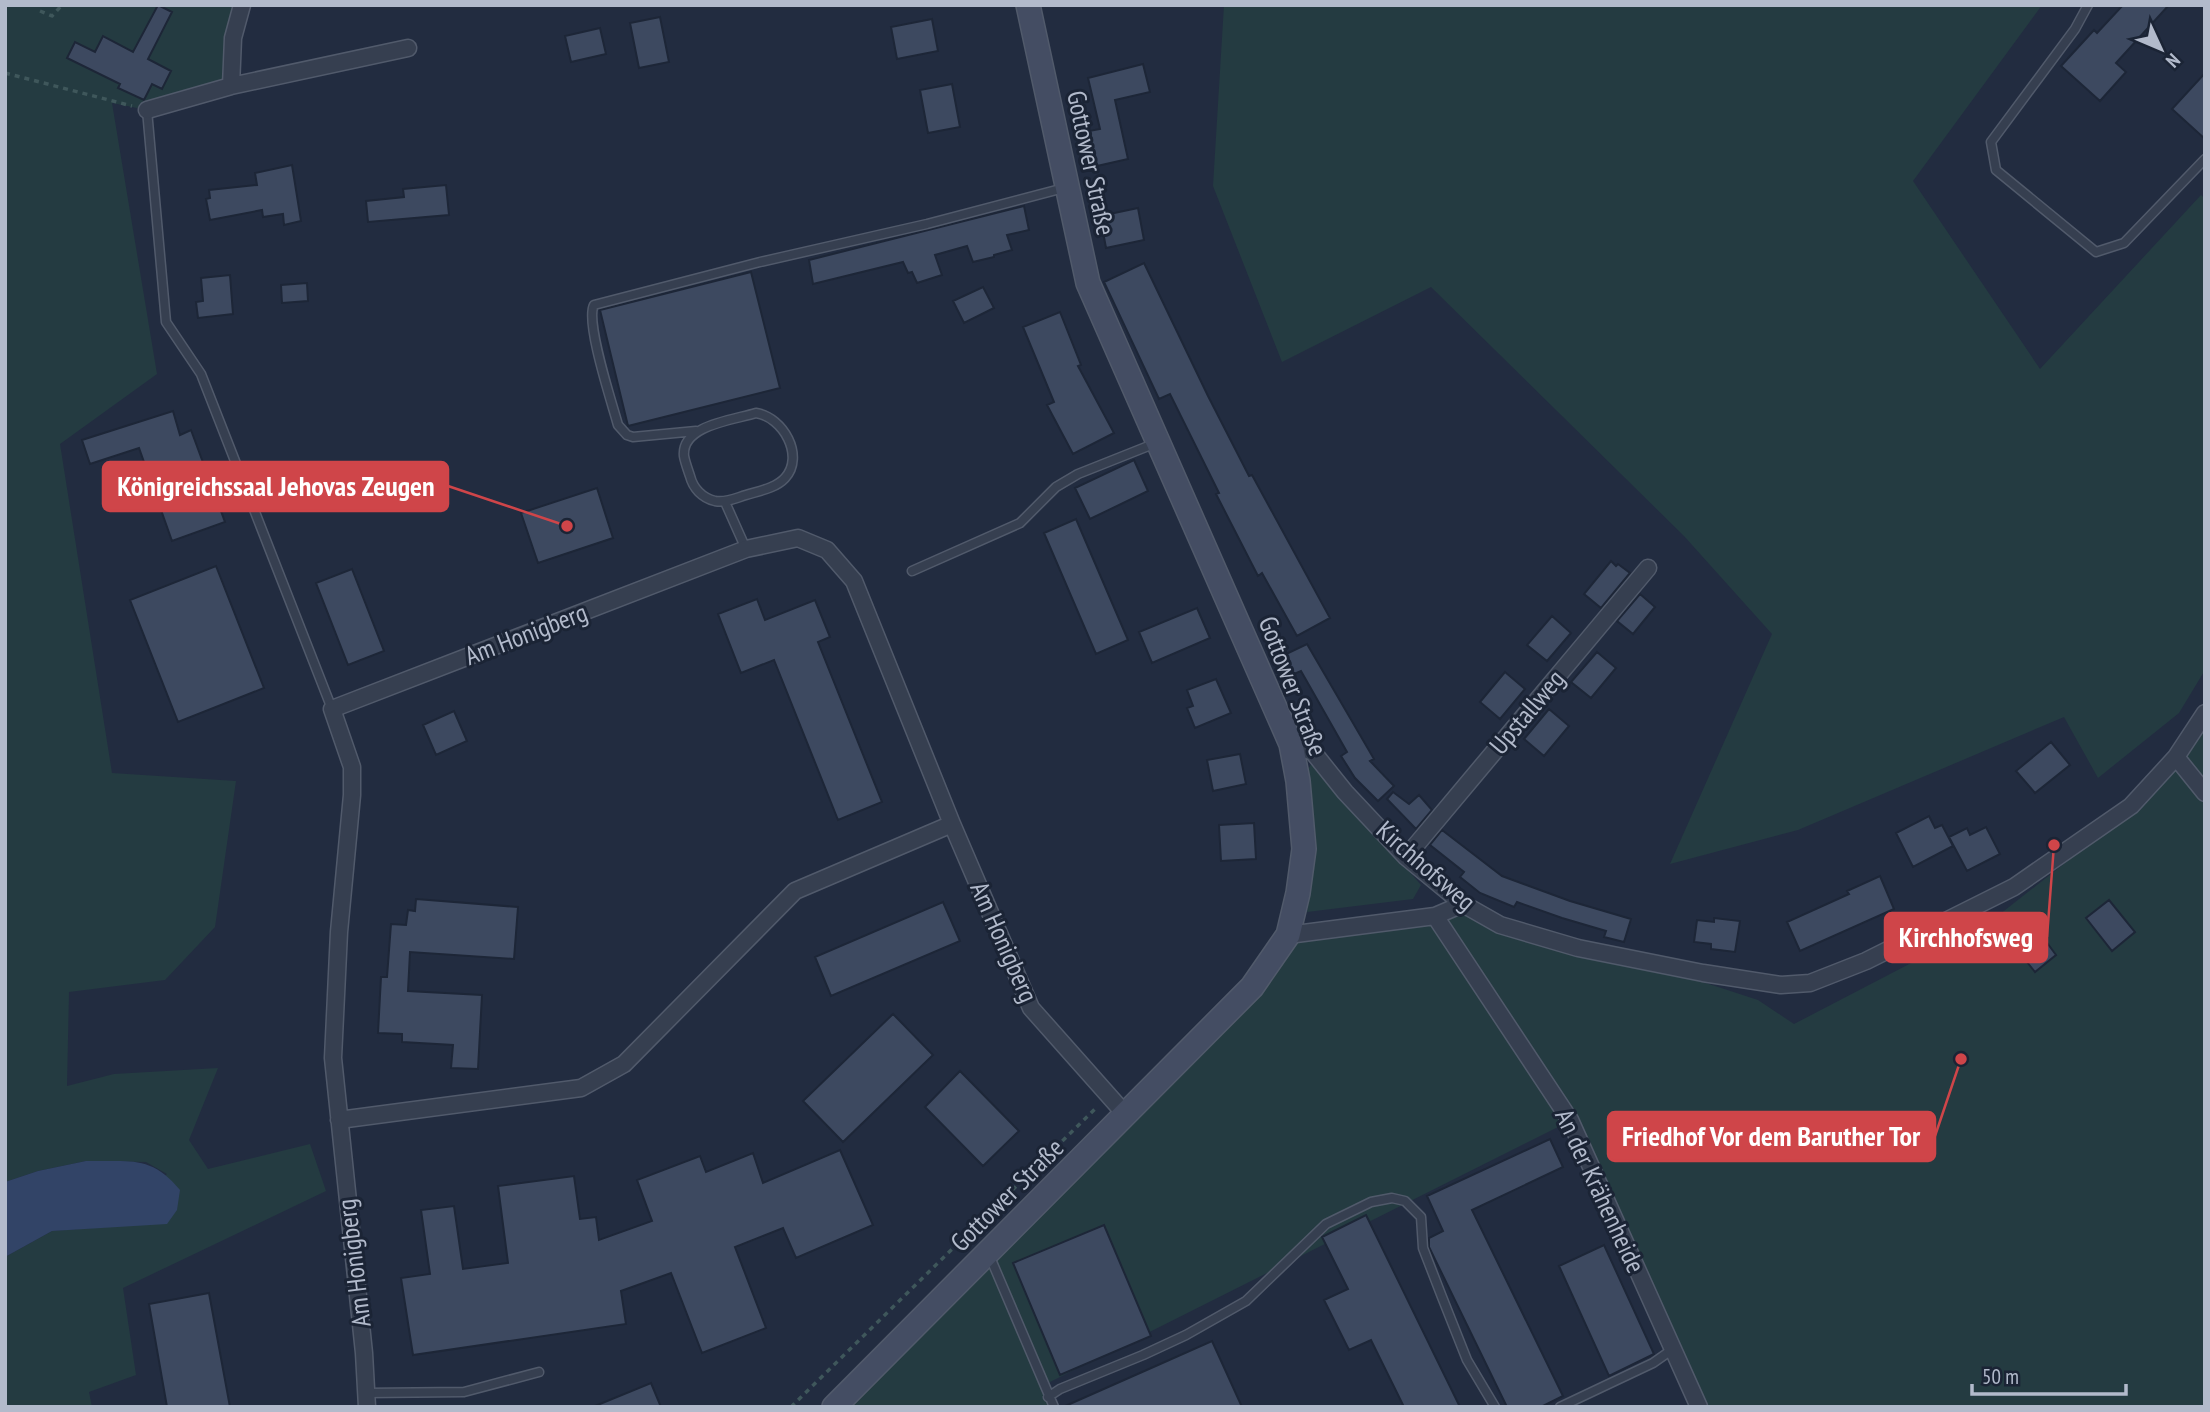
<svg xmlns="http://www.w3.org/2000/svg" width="2210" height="1412" font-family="'PT Sans Narrow',sans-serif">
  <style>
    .green { fill: #243b41 }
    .water { fill: #324467 }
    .building { fill: #3d4960; stroke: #1d2637; stroke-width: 2 }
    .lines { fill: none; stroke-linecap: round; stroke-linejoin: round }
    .lane-casing { stroke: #515a6b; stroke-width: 11 }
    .street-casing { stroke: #515a6b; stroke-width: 19 }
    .secondary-casing { stroke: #515a6b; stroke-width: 26 }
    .path { stroke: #3f575b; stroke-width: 3.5; stroke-dasharray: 5 5; stroke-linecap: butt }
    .lane { stroke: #363f50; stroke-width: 8 }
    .street { stroke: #363f50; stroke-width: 16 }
    .secondary { stroke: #444d63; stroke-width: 23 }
    .labels { text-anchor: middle; stroke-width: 6; stroke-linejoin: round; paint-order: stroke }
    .street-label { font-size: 26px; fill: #b2bacb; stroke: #1b2435 }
    .leader { fill: none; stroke: #cf4549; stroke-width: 2.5 }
    .callout-dot { fill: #cf4549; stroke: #1b2435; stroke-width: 2.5 }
    .callout { fill: #cf4549; stroke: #cf4549; stroke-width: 2.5 }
    .callout-label { font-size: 28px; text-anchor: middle; font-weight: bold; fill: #fff }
  </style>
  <rect width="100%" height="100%" fill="#222c40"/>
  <path class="green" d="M5,5H242L231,86L147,110L112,103L157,374L60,444L112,773L236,781L215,927L165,980L69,992L67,1086L114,1074L218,1068L189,1140L208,1169L310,1144L326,1191L123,1288L136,1375L89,1392L92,1407H5V1257L52,1231L105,1227L167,1174L146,1162L86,1161L38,1171L5,1182Z
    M1224,5H2042L1913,181L2040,369L2201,195L2205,199V670L2179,713L2098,778L2064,717L1798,830L1670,864L1772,634L1684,536L1431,287L1282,362L1213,186Z
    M2205,718V1407H1699L1570,1121L1046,1384L1055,1407H834L1288,935L1463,904L1758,1000L1794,1024L1990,922L2117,822Z
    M1313,761L1421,885L1413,899L1307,912L1316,845L1306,773Z"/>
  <path class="water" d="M86,1161C128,1162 151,1154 180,1190L177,1210L167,1224L52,1231L5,1257V1182L38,1171Z"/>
  <path class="building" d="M158,5L172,12L148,59L171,71L162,89L152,84L144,100L118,88L120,84L67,58L75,42L95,52L103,36L133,52Z
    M2123,5H2169L2116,63L2126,72L2100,101L2061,66L2094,30L2097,33Z
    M660,17L669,62L639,68L630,23Z
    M932,19L938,51L897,59L891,27Z
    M600,28L606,54L571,62L565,36Z
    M1143,64L1150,92L1115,100L1128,159L1097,166L1089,131L1100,129L1088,78Z
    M2205,73V139L2172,109Z
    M952,84L960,127L928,133L920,90Z
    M292,165L301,221L284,225L283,214L263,217L262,210L210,220L206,199L210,198L209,190L257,185L255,173Z
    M446,185L449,215L368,222L366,201L404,197L403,189Z
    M1024,206L1029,230L1007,235L1012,250L994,255V257L973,262L967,246L935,255L942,275L917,283L912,272L908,273L903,262L813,284L809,260Z
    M1138,208L1144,240L1106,248L1100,216Z
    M1144,263L1208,396L1249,476L1252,475L1330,618L1297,636L1262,573L1258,576L1216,494L1219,493L1170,394L1159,399L1104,282Z
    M751,272L780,388L628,426L600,310Z
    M230,275L233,314L198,318L196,302L203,301L201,278Z
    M307,283L308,301L282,303L281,285Z
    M983,287L994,308L964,323L953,301Z
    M1060,312L1081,365L1078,366L1114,433L1073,454L1047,405L1054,402L1023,327Z
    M173,411L180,435L191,430L225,522L172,541L139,448L90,464L82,440Z
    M1134,460L1148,491L1090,519L1075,488Z
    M597,488L613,538L538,563L521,513Z
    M1076,519L1128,640L1096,654L1044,533Z
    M1611,561L1616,566L1618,564L1630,573L1601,608L1584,594Z
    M216,566L264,688L178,722L130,600Z
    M352,569L384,651L348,665L316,583Z
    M1640,594L1655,607L1633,634L1617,621Z
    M757,599L765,620L815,600L830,637L818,642L882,802L838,820L774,660L741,673L718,614Z
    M1197,608L1210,638L1152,663L1139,632Z
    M1552,616L1571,633L1547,661L1527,645Z
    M1307,644L1374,759L1370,761L1394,786L1378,801L1355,778L1341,756L1347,752L1301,671L1294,674L1284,655Z
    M1597,652L1616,668L1591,698L1571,682Z
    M1505,672L1525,689L1500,719L1480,702Z
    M1216,679L1231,713L1195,728L1187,708L1193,706L1187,690Z
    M1549,709L1569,726L1544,756L1524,739Z
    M454,711L467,741L436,755L423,725Z
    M2051,742L2070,765L2035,793L2016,771Z
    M1240,754L1246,784L1213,791L1207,760Z
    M1393,792L1409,804L1419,795L1432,810L1416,829L1387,799Z
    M1929,816L1935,828L1942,825L1953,846L1913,867L1896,833Z
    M1254,823L1256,859L1221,861L1219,825Z
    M1986,827L2000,854L1967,871L1949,837L1967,828L1970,835Z
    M1442,830L1502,876L1570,901L1631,919L1624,942L1604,937L1606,931L1562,918L1517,902L1514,907L1480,893L1460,877L1464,872L1430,845Z
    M1880,876L1894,909L1800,951L1787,922L1849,894L1847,891Z
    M416,899L518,907L514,959L410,952L408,991L482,995L478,1069L451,1068L453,1045L402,1042V1034L378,1033L381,977H387L391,924L406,925L408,910L415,911Z
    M2109,900L2135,932L2112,951L2086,918Z
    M943,902L960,941L831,996L815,957Z
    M1714,918L1740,921L1735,952L1711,949V944L1694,942L1697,920L1714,922Z
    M2045,940L2056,955L2035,972L2023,957Z
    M893,1014L933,1055L843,1142L803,1101Z
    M960,1071L1019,1131L983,1166L925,1107Z
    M1550,1139L1563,1167L1472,1210L1563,1396L1541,1407H1507L1429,1247V1238L1443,1231L1427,1196Z
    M840,1150L873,1225L796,1258L783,1228L735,1247L766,1328L702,1353L671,1273L621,1291L626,1324L413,1355L401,1278L430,1274L421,1210L454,1206L463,1269L508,1263L498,1186L574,1176L580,1219L596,1217L599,1240L652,1221L637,1180L700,1156L706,1172L753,1153L763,1183Z
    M1366,1215L1460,1407H1404L1371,1340L1349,1350L1324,1300L1348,1289L1322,1237Z
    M1104,1225L1151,1336L1060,1375L1013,1263Z
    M1604,1245L1654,1354L1609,1376L1559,1266Z
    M209,1293L230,1407H167L149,1304Z
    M1212,1341L1242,1407H1063L1158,1365Z
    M651,1383L661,1407H595V1406Z"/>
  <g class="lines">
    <defs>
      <path id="lane" d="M2088,5L2075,29L1991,142L1996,170L2096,252L2124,243L2205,159
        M147,110L166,322L201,374L332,709
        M756,413C783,417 805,456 785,478C776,488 759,491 746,495C736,498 726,503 715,501C702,498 693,488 690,476C688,470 685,462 684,456C681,425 734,420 756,413Z
        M696,431L633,437L627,435L618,425C612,403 585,322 594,305L760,262L927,224L1064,188
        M725,502L746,549
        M912,571L1020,523L1056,487L1078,474L1156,443
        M990,1257L1054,1407
        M366,1393L464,1392L539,1372
        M1048,1397L1060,1389L1143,1355L1186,1335L1246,1301L1326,1224L1371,1202L1392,1198L1405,1201L1421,1217L1423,1248L1442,1297L1467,1360L1495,1407
        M1560,1407L1653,1363L1673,1349"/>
      <path id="street" d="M231,86L233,38L242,5
        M147,110L231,86L408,48
        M1291,744L1313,752L1345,792L1406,857L1463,904L1500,925L1578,948L1703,973L1781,985L1810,983L1866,961L2014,887L2131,806L2176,757L2205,713
        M2176,757L2205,793
        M1406,857L1648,568
        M1435,916L1570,1120L1699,1407
        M1288,935L1435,916L1463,904
        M339,1120L581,1088L624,1064L795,891L952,824
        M367,1407L364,1353L333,1058L339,932L352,795V767L332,709L746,549L798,538L827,550L854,581L952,824L1031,1008L1126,1115"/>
      <path id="secondary" d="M834,1407L1252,987L1288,935L1298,893L1304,849L1298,781L1291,744L1088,283L1028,5"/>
    </defs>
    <use href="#lane" class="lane-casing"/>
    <use href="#street" class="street-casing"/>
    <use href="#secondary" class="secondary-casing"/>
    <path class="path" d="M40,11L52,16L62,5
      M5,73L132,106
      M791,1407L1097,1107"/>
    <use href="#lane" class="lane"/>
    <use href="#street" class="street"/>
    <use href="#secondary" class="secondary"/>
  </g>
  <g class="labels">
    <g class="street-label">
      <text transform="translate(1091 163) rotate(78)" y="9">Gottower Straße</text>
      <text transform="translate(526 634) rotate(-21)" y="9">Am Honigberg</text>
      <text transform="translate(1293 686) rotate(69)" y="9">Gottower Straße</text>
      <text transform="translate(1527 712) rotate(-50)" y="9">Upstallweg</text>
      <text transform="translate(1426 866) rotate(41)" y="9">Kirchhofsweg</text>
      <text transform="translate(1004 942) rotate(66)" y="9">Am Honigberg</text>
      <text transform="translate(1600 1191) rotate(65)" y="9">An der Krähenheide</text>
      <text transform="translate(1007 1195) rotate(-45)" y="9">Gottower Straße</text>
      <text transform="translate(354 1263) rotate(-97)" y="9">Am Honigberg</text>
    </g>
  </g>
  <path class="leader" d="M567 526L448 486M2054 845L2047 937M1961 1059L1935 1136"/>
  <g class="callout-dot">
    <circle cx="567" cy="526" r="7"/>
    <circle cx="2054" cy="845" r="7"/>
    <circle cx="1961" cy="1059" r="7"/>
  </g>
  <g class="callout">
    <rect x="103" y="462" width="345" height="49" rx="7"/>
    <rect x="1885" y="913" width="162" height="49" rx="7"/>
    <rect x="1608" y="1112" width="327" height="49" rx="7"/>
  </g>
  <g class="callout-label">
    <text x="276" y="496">Königreichssaal Jehovas Zeugen</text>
    <text x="1966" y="947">Kirchhofsweg</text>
    <text x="1771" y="1146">Friedhof Vor dem Baruther Tor</text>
  </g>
  <rect width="2210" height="1412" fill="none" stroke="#b2bacb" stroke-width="14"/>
  <g transform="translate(2161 49) rotate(134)" stroke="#1b2435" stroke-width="5" paint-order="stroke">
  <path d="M0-5L12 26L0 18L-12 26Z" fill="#b2bacb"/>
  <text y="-10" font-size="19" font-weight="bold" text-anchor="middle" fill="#b2bacb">N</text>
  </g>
  <path d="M1972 1384v10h154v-10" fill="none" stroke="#b2bacb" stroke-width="3.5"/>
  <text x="1982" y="1384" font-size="21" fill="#b2bacb" stroke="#1b2435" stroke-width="5" paint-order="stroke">50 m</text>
</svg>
